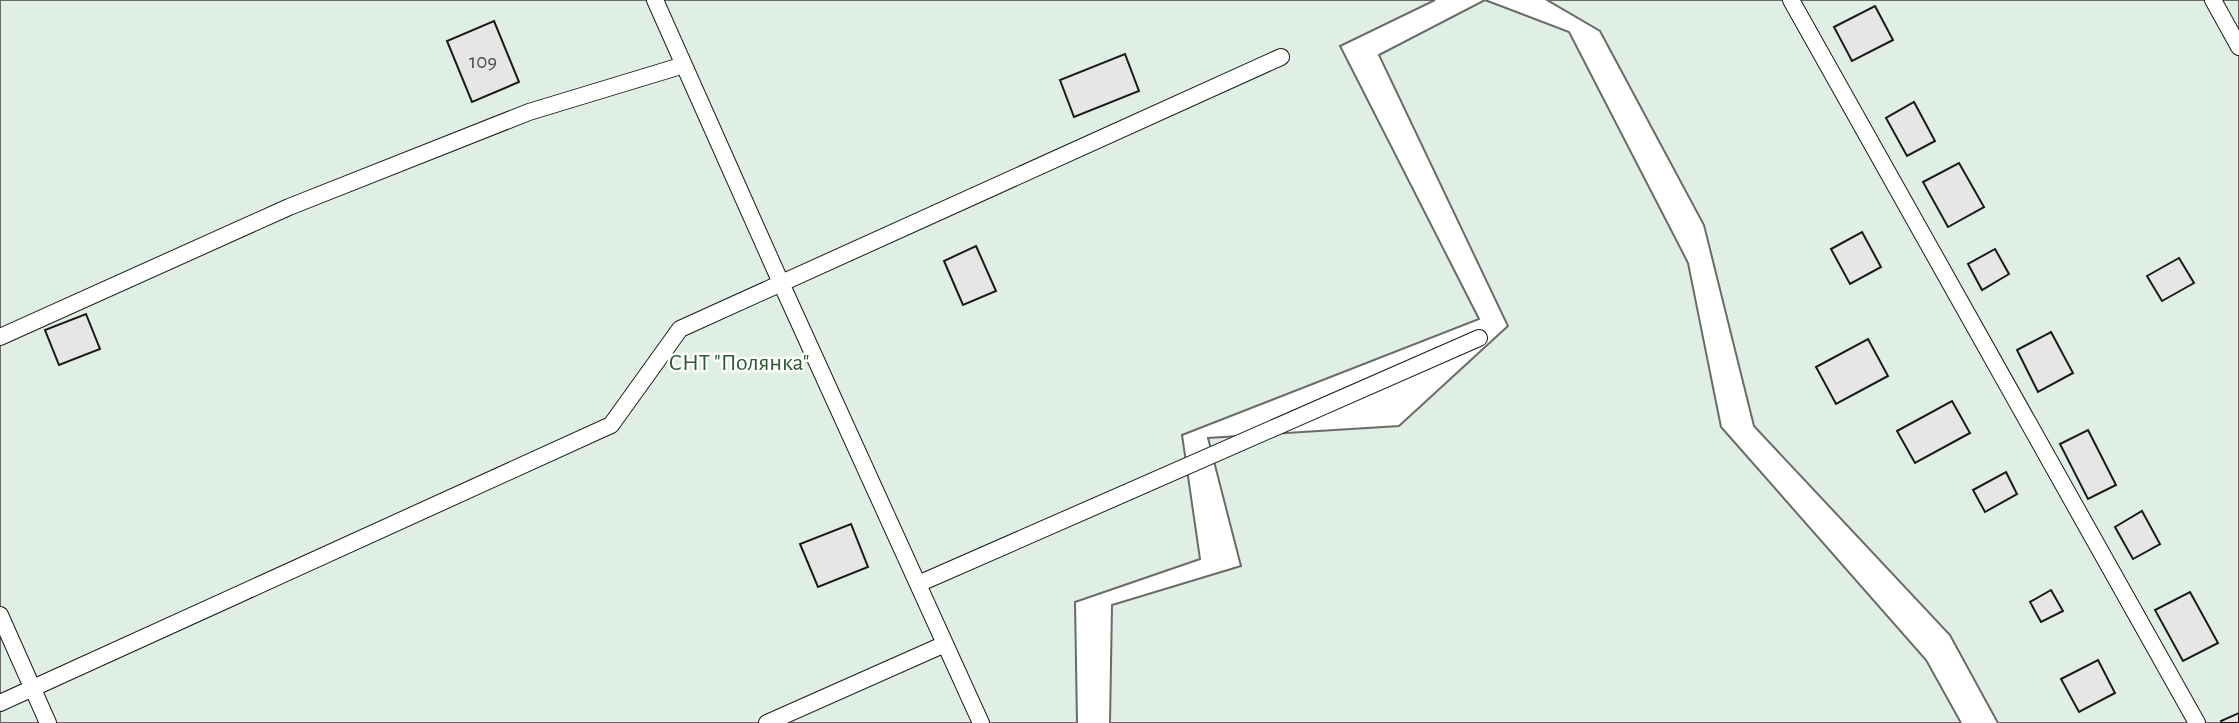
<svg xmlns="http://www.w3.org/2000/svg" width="2239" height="723" font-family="'Alegreya Sans',sans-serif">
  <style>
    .green { fill: #e0efe3; stroke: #6a6a6a; stroke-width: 2 }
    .building { fill: #e6e6e6; stroke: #1a1a1a; stroke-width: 2 }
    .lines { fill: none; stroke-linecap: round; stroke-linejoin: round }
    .lane-casing { stroke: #1a1a1a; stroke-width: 18 }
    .lane { stroke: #fff; stroke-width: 16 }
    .labels { text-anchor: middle; stroke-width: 5; stroke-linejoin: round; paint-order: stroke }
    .number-label { font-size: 21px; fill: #4d4d4d }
    .park-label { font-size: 24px; fill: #2b5a34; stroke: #fff }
  </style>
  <rect width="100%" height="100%" fill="#fff"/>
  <path class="green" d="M0,0H1435L1340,46L1479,319L1182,435L1200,559L1075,602L1077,723H0Z
    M1485,0L1569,32L1688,263L1721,427L1926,660L1961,723H1110L1112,605L1241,566L1208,438L1399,426L1508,326L1379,55Z
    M1547,0H2239V723H1998L1950,635L1754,426L1704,225L1600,31Z"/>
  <path class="building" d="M1875,6L1893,40L1852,61L1834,27Z
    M494,21L519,82L472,102L447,41Z
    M1125,54L1139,91L1074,117L1060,80Z
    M1914,102L1935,141L1907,156L1886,118Z
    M1959,163L1984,207L1948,227L1923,182Z
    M1862,232L1881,267L1850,284L1831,249Z
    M976,246L996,291L963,305L944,261Z
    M1995,249L2009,274L1982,290L1968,264Z
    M2179,258L2194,283L2162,301L2147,276Z
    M86,314L100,349L59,365L45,330Z
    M2051,332L2073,373L2038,392L2017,350Z
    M1868,339L1888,376L1836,404L1816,367Z
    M1952,401L1970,433L1915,463L1897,431Z
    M2088,430L2116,485L2088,499L2060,444Z
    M2006,472L2017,494L1985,512L1973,490Z
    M2142,511L2160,544L2133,559L2115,527Z
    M851,524L868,567L818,587L800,544Z
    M2051,590L2063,611L2041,622L2030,602Z
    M2190,592L2218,643L2183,661L2155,610Z
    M2098,660L2115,693L2079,712L2061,679Z
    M2239,713V723H2222L2221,721Z"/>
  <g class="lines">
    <defs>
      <path id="lane" d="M655,0L781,283L981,723
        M1791,0L2197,723
        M2213,0L2239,47
        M0,337L289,207L529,112L684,65
        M918,584L1479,338
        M0,615L48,723
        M0,703L611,425L680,329L1281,57
        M767,723L945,644"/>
    </defs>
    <use href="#lane" class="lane-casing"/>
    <use href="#lane" class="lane"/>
  </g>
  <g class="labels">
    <g class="number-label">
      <text x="483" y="68">109</text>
    </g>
    <g class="park-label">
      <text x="739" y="370">СНТ "Полянка"</text>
    </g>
  </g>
</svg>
